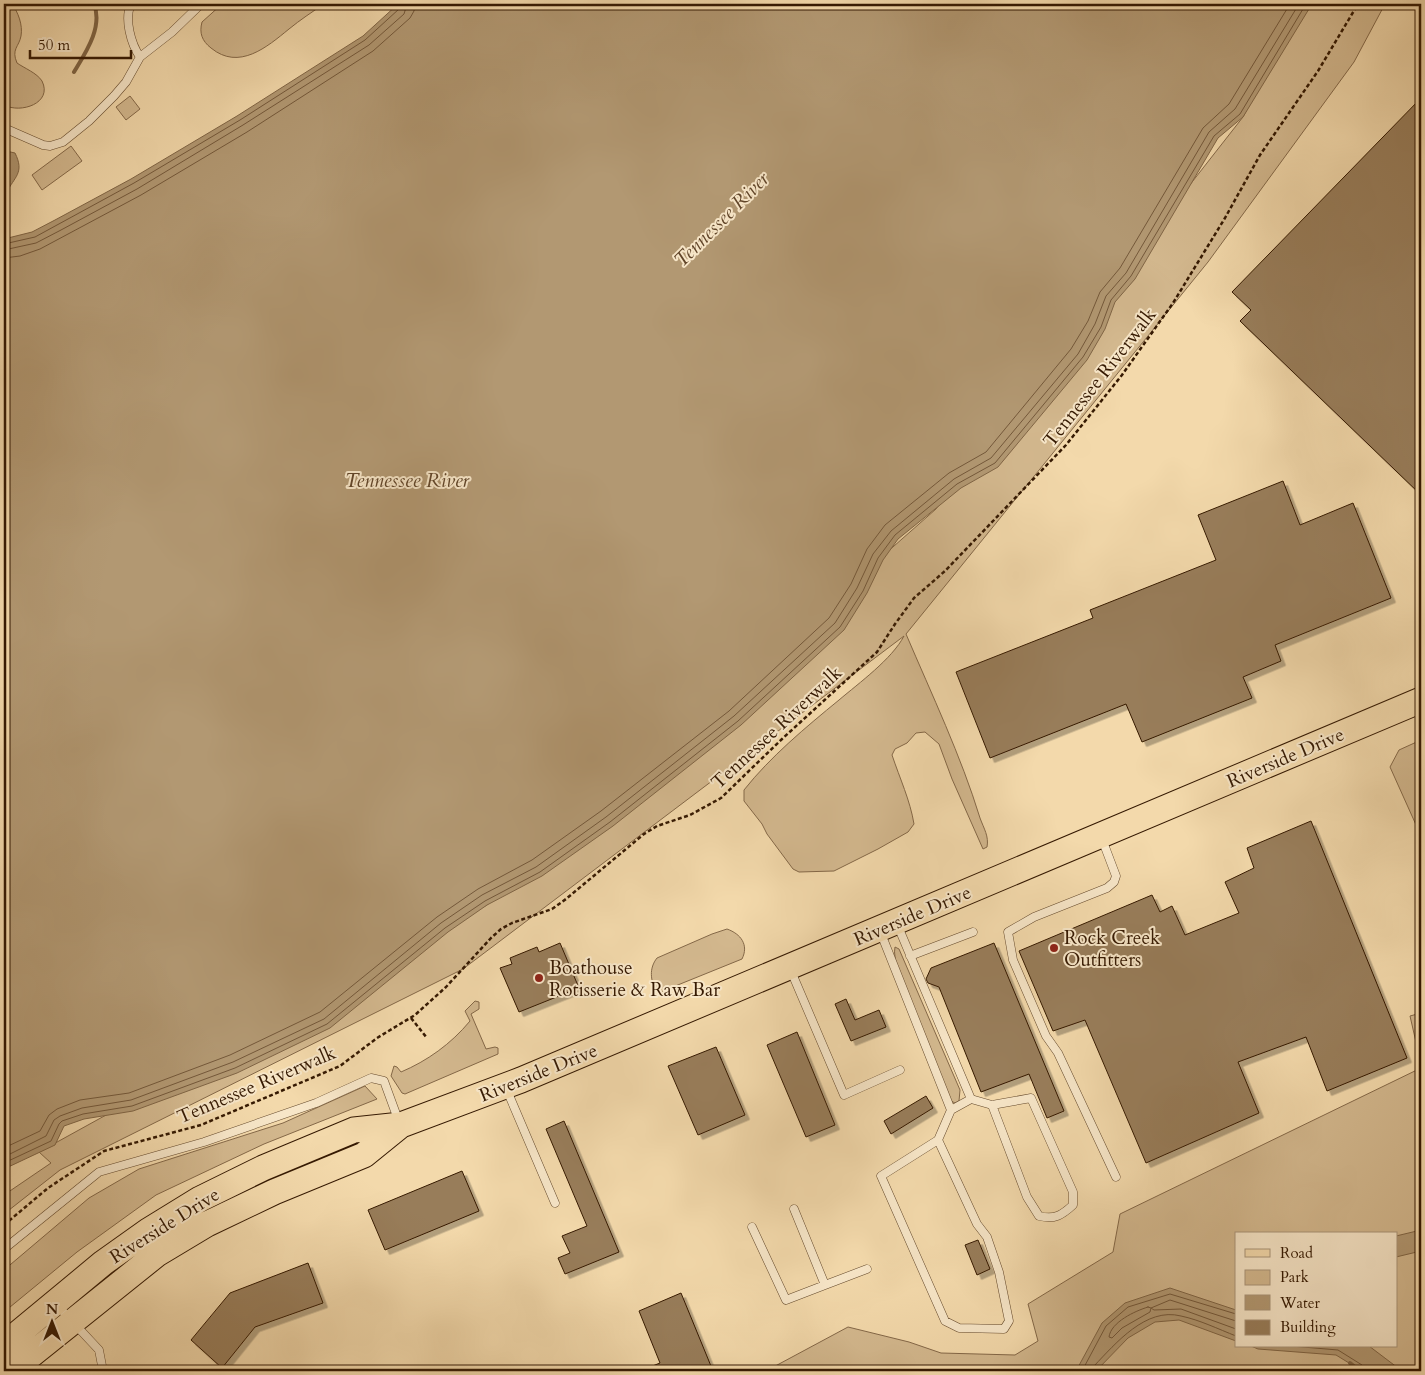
<svg xmlns="http://www.w3.org/2000/svg" width="1425" height="1375" font-family="Cardo,serif">
  <style>
    .green { fill: #d3b88e; stroke: #846848; fill-rule: evenodd }
    .water { fill: #b29872; stroke: #806545 }
    .lines { fill: none; stroke-linecap: round; stroke-linejoin: round }
    .shore { stroke: #74583a; stroke-width: 1 }
    .stream { stroke: #806545; stroke-width: 4 }
    .building { fill: #987d5a; stroke: #351902; filter: url(#shadow) }
    .service-casing { stroke: #64492c; stroke-width: 9 }
    .primary-casing { stroke: #351902; stroke-width: 27 }
    .path { stroke: #351902; stroke-width: 2.5; stroke-dasharray: 4 2.5; stroke-linecap: butt }
    .service { stroke: #f7e6c8; stroke-width: 8 }
    .primary { stroke: #f3d9ab; stroke-width: 25 }
    .poi-dot { fill: #8f2418; stroke: #f7e6c8; stroke-width: 2 }
    .labels { text-anchor: middle; stroke-width: 4; stroke-linejoin: round; paint-order: stroke }
    .street-label { font-size: 19px; fill: #351902; stroke: #f7e6c8 }
    .poi-label { font-size: 19px; fill: #351902; stroke: #f7e6c8; text-anchor: start }
    .water-label { font-size: 20px; font-style: italic; fill: #614529; stroke: #f7e6c8 }
  </style>
  <defs>
    <filter id="shadow"><feDropShadow dx="4.5" dy="4.5" stdDeviation="0" flood-color="#0004"/></filter>
  </defs>
  <rect width="100%" height="100%" fill="#f3d9ab"/>
  <filter id="stains"><feTurbulence type="fractalNoise" baseFrequency=".004" numOctaves="4"/><feColorMatrix values="0 0 0 0 .2 0 0 0 0 .09 0 0 0 0 .02 0 0 0 .5 -.17"/></filter>
  <radialGradient id="worn" r=".72"><stop offset=".6" stop-color="#630" stop-opacity="0"/><stop offset="1" stop-color="#630" stop-opacity=".3"/></radialGradient>
  <path class="green" d="M4,4H12C18,12 23,25 21,36C19,47 11,49 17,63C24,68 37,73 42,81C53,103 21,114 4,105Z
    M222,4H324C312,12 300,20 289,29C267,47 239,71 211,48C202,41 199,33 202,22Z
    M1301,4H1385L1354,62L1208,262L906,634C932,695 961,756 980,818C984,829 989,836 987,847L983,849L952,779L939,744L925,732L916,733L907,743L895,749L892,755C900,779 910,800 914,824L908,832L878,849L834,871L799,872L793,869L767,834L762,824L744,801V790C770,757 806,727 839,700C859,683 892,659 904,636L463,969L60,1170L4,1214V1195L51,1163L39,1152L487,905L936,509L1243,117Z
    M130,96L140,109L126,120L116,107Z
    M71,146L82,161L42,190L32,175Z
    M1421,740V836L1390,767L1399,750Z
    M727,929C741,934 749,945 742,959L658,993L657,992C650,981 649,968 657,958L712,934Z
    M895,947L899,949L960,1090L959,1101L955,1103L951,1101C940,1075 889,968 895,947Z
    M475,1001L479,1002V1009L471,1014L486,1049L495,1047L498,1048V1054L405,1094L402,1093L391,1076L394,1066L397,1067L401,1072C427,1061 451,1044 470,1021L465,1011Z
    M1421,1013V1064L1410,1016Z
    M1421,1068V1371H766L848,1327L909,1342L941,1353L1015,1355L1038,1341L1028,1304L1113,1252L1120,1214ZM1236,1234H1396V1346H1236Z
    M365,1086L377,1099L264,1144L156,1195L77,1252L4,1312V1270L89,1198L139,1169L283,1123Z"/>
  <path class="water" d="M398,4H1312L1243,117L1218,138L1135,279L1115,302L1105,329L1087,360L998,467L961,488L898,539L883,560L867,593L844,630L741,725L613,826L542,876L487,905L448,932L330,1028L237,1073L133,1111L84,1119L64,1126L55,1145L4,1169V239L32,232L55,220L131,179L237,116L363,36Z
    M6,151L15,153C25,173 14,177 7,192C5,195 5,201 4,204V152Z
    M1421,1230V1251L1396,1257V1236Z
    M1170,1288L1236,1310V1341L1179,1320L1155,1322L1128,1338L1096,1371H1076L1102,1323L1125,1303Z
    M1251,1346H1369L1402,1371H1362L1336,1355L1258,1349Z"/>
  <g class="lines">
    <path class="shore" d="M4,244L35,237L134,183L240,120L365,40L399,9L401,4
      M4,250L36,243L61,230L137,189L243,125L369,45L404,14L407,4
      M4,258L20,256L40,249L141,195L247,132L373,51L410,18L414,11L415,4
      M4,1148L40,1131L49,1115L57,1109L80,1100L129,1093L230,1055L320,1012L437,917L478,889L532,860L601,811L729,711L829,618L851,584L867,549L885,525L949,473L986,452L1071,349L1088,321L1100,292L1120,268L1203,128L1229,104L1290,4
      M4,1157L46,1136L54,1120L60,1116L82,1108L131,1100L233,1062L324,1019L441,923L482,895L536,867L606,817L734,716L835,623L857,588L873,554L891,531L954,479L991,458L1078,354L1095,324L1106,296L1126,273L1209,132L1235,109L1299,4
      M4,1163L51,1141L59,1124L62,1121L83,1114L132,1106L235,1068L327,1024L445,928L485,901L540,872L610,822L738,721L840,627L863,591L878,558L895,535L957,484L995,463L1083,357L1101,327L1111,300L1131,276L1214,136L1240,114L1306,4
      M1148,1307L1151,1308L1150,1312L1122,1328L1112,1338L1109,1337C1111,1322 1135,1311 1148,1307Z
      M1236,1321L1170,1300L1151,1308L1154,1310L1181,1309L1236,1329
      M1291,1346L1338,1350L1362,1365L1364,1371
      M1082,1371L1106,1326L1128,1307L1170,1294L1236,1314
      M1093,1371L1094,1366C1116,1343 1146,1307 1181,1316C1200,1320 1218,1329 1236,1336"/>
    <path class="stream" d="M74,72C86,52 103,27 94,4
      M1350,1363L1360,1371"/>
  </g>
  <path class="building" d="M1421,98V495L1240,321L1251,310L1232,292Z
    M1283,481L1300,525L1353,503L1391,598L1275,645L1281,661L1243,677L1252,698L1142,742L1126,704L990,758L956,672L1093,618L1090,610L1216,560L1198,515Z
    M1311,821L1407,1058L1327,1091L1306,1037L1238,1062L1259,1113L1146,1163L1085,1020L1053,1031L1019,951L1152,895L1160,912L1172,906L1185,935L1239,913L1225,882L1254,868L1247,848Z
    M560,943L579,988L519,1012L500,968L512,964L510,958L537,947L539,952Z
    M994,943L1064,1111L1047,1118L1029,1074L981,1092L939,987L928,983L926,979L931,968Z
    M846,999L855,1020L879,1010L886,1027L851,1041L835,1004Z
    M797,1032L835,1125L806,1137L767,1045Z
    M716,1047L745,1115L698,1135L668,1066Z
    M926,1096L933,1108L891,1134L884,1121Z
    M564,1121L619,1252L565,1274L558,1258L570,1253L562,1236L587,1226L546,1129Z
    M462,1171L479,1211L385,1250L368,1210Z
    M978,1240L990,1269L977,1275L965,1245Z
    M308,1263L323,1303L255,1327L222,1368L191,1340L230,1293Z
    M681,1293L713,1371H640L660,1363L639,1311Z"/>
  <g class="lines">
    <defs>
      <path id="service" d="M131,4C124,19 131,44 140,57
        M4,128L43,145L50,146L63,142L89,121L114,96L126,82L140,57L172,32L201,4
        M1102,839L1116,876L1114,882L1107,888L1034,917L1008,932L1013,960L1046,1036L1058,1053L1116,1177
        M897,924L971,1099
        M880,931L951,1110
        M910,956L973,932
        M791,971L844,1095L900,1070
        M506,1088L555,1203
        M938,1140L977,1224L987,1237L999,1272L1009,1321L1004,1329L959,1328L945,1321L881,1176L938,1140L951,1110L971,1099L992,1105L1031,1098L1073,1192V1205C1062,1215 1055,1220 1039,1216L1027,1197L992,1105
        M752,1227L786,1300L825,1285L794,1209
        M4,1249L99,1172L204,1142L316,1103L371,1078L384,1081L399,1122
        M825,1285L867,1269
        M56,1304L99,1350L103,1371"/>
      <path id="primary" d="M4,1345L103,1263L148,1231L200,1199L263,1168L354,1130L401,1125L521,1080L1421,700
        M11,1371L157,1254L207,1224L274,1192L364,1155L401,1125"/>
    </defs>
    <use href="#service" class="service-casing"/>
    <use href="#primary" class="primary-casing"/>
    <path class="path" d="M411,1018L427,1038
      M4,1225L48,1188L104,1151L201,1125L340,1066L377,1038L415,1015L446,987L491,938L501,929L512,923L552,909L566,899L644,834L657,826L690,815L721,798L782,739L877,652L895,624L914,598L945,571L1066,445L1122,375L1173,303L1225,218L1260,155L1318,71L1358,4"/>
    <use href="#service" class="service"/>
    <use href="#primary" class="primary"/>
  </g>
  <g class="poi-dot">
    <circle cx="1054" cy="948" r="5"/>
    <circle cx="539" cy="978" r="5"/>
  </g>
  <g class="labels">
    <g class="street-label">
      <text transform="translate(1099 377) rotate(-52)" y="7">Tennessee Riverwalk</text>
      <text transform="translate(776 727) rotate(-43)" y="7">Tennessee Riverwalk</text>
      <text transform="translate(1285 757) rotate(-23)" y="7">Riverside Drive</text>
      <text transform="translate(912 915) rotate(-23)" y="7">Riverside Drive</text>
      <text transform="translate(538 1072) rotate(-22)" y="7">Riverside Drive</text>
      <text transform="translate(256 1084) rotate(-23)" y="7">Tennessee Riverwalk</text>
      <text transform="translate(164 1225) rotate(-32)" y="7">Riverside Drive</text>
    </g>
    <g class="poi-label">
      <text x="1064" y="944">Rock Creek<tspan x="1064" dy="22">Outfitters</tspan></text>
      <text x="549" y="974">Boathouse<tspan x="549" dy="22">Rotisserie &amp; Raw Bar</tspan></text>
    </g>
    <g class="water-label">
      <text transform="translate(721 219) rotate(-45)" y="7">Tennessee River</text>
      <text x="407" y="487">Tennessee River</text>
    </g>
  </g>
  <rect width="1425" height="1375" fill="none" stroke="#f3d9ab" stroke-width="20"/>
  <rect x="5" y="5" width="1415" height="1365" fill="none" stroke="#351902" stroke-width="2.5"/>
  <rect x="10" y="10" width="1405" height="1355" fill="none" stroke="#351902"/>
  <rect x="1235" y="1232" width="162" height="115" fill="#f7e6c8" stroke="#a99479"/>
  <rect x="1245" y="1249" width="25" height="8" fill="#f3d9ab" stroke="#a99479"/>
  <text x="1280" y="1258" font-size="15" fill="#351902">Road</text>
  <rect x="1245" y="1270" width="25" height="15" fill="#d3b88e" stroke="#a99479"/>
  <text x="1280" y="1282" font-size="15" fill="#351902">Park</text>
  <rect x="1245" y="1295" width="25" height="15" fill="#b29872" stroke="#a99479"/>
  <text x="1280" y="1308" font-size="15" fill="#351902">Water</text>
  <rect x="1245" y="1320" width="25" height="15" fill="#987d5a" stroke="#a99479"/>
  <text x="1280" y="1332" font-size="15" fill="#351902">Building</text>
  <g transform="translate(52 1322)" stroke="#f7e6c8" stroke-width="4" paint-order="stroke">
  <path d="M0-4L9 19L0 12L-9 19Z" fill="#351902"/>
  <text y="-8" font-size="14" font-weight="bold" text-anchor="middle" fill="#351902">N</text>
  </g>
  <path d="M30 50v8h101v-8" fill="none" stroke="#351902" stroke-width="2.5"/>
  <text x="38" y="50" font-size="15" fill="#351902" stroke="#f7e6c8" stroke-width="4" paint-order="stroke">50 m</text>
  <rect width="100%" height="100%" filter="url(#stains)"/>
  <rect width="100%" height="100%" fill="url(#worn)"/>
</svg>
